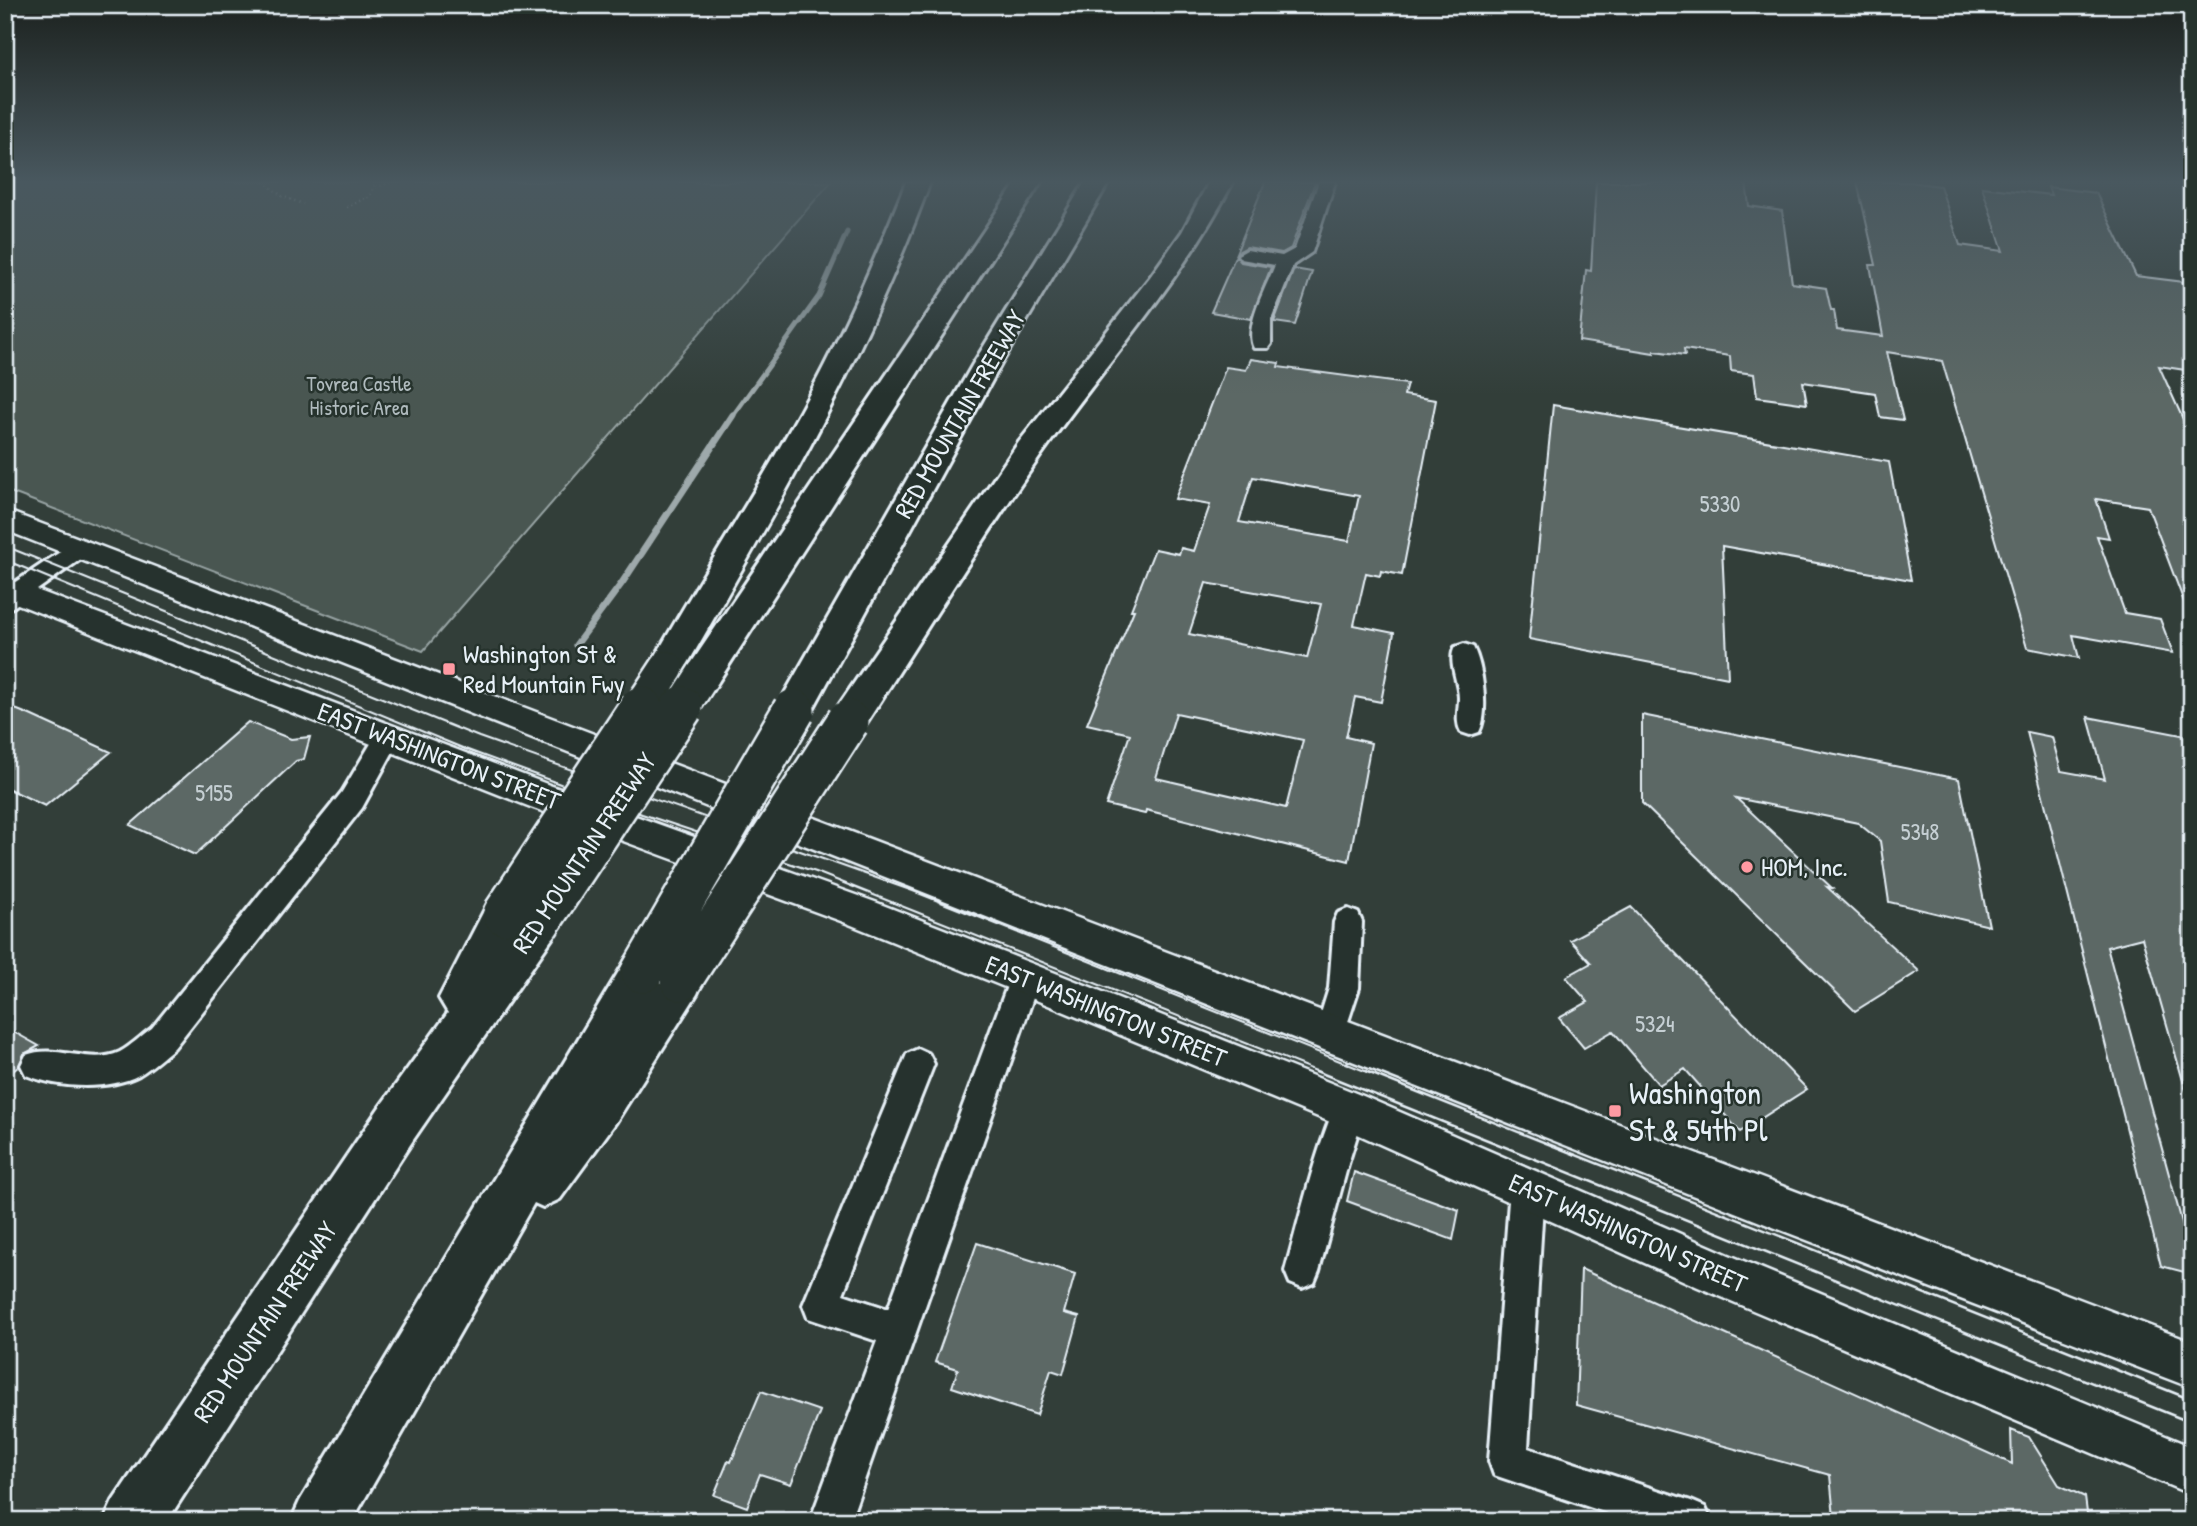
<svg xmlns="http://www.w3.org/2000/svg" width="2197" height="1526" font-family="'Patrick Hand',sans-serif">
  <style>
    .green { fill: #495651; stroke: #98a4a4; stroke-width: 2 }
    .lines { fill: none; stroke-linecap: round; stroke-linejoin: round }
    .stream-far1 { stroke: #9ea9ab; stroke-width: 5 }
    .stream { stroke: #9ea9ab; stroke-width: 7 }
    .building { fill: #5c6865; stroke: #e8f1f8; stroke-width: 2; fill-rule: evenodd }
    .minor-casing { stroke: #e8f1f8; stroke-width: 6 }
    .major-casing { stroke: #e8f1f8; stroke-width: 5 }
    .highway-casing { stroke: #e8f1f8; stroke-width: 6 }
    .path { stroke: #e8f1f8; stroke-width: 2.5; stroke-dasharray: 1 3.5; stroke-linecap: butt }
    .minor { fill: #26332d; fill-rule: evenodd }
    .major { fill: #26332d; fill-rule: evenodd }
    .highway { fill: #26332d; fill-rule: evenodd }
    .tram-far1 { stroke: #e8f1f8; stroke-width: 2 }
    .tram { stroke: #e8f1f8; stroke-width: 2.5 }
    .highway-bridge-far1-casing { stroke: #e8f1f8; stroke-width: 38; stroke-linecap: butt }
    .highway-bridge-casing { stroke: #e8f1f8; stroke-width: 46; stroke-linecap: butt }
    .highway-bridge-far1 { stroke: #26332d; stroke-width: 33 }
    .highway-bridge { stroke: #26332d; stroke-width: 41 }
    .poi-dot { fill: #ff9aa2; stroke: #26332d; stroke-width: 2.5 }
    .labels { text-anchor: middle; stroke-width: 5; stroke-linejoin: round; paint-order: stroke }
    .far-park-label { font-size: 21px; fill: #b0bbbe; stroke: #26332d }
    .number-label { font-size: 23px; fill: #c5cfd3 }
    .street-label { font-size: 26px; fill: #e8f1f8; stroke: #26332d }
    .poi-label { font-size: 26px; fill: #e8f1f8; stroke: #26332d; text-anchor: start }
    .near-poi-label { font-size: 32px; fill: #e8f1f8; stroke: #26332d; text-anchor: start }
  </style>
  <rect width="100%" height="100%" fill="#323e39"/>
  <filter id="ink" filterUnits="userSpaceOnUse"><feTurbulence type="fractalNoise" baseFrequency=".0143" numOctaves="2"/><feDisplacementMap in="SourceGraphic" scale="14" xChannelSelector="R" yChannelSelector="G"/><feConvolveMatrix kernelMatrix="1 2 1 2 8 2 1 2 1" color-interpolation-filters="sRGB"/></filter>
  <g filter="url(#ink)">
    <path class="green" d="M5,182H831L423,651L5,490Z"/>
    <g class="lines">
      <path class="stream-far1" d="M732,417L819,296L847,232"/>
      <path class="stream" d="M576,645L622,583L733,415"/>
    </g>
    <path class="building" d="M1265,182H1315L1291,248L1282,253L1247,247L1236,253Z
      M1596,182H1746L1749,206L1782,211L1792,283L1826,288L1831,310H1834L1837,330L1883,336L1870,265H1876L1857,182H1910L1940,186L1960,245L2003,251L1982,187L2051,195L2048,187L2096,193L2136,276L2192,283V371L2159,366L2192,439V614L2189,615L2148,507L2096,499L2109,538L2097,536L2125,613L2160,619L2173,653L2073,635L2079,658L2027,648L1942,361L1887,352L1903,420L1880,417L1875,393L1803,382L1807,404L1757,397L1754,374L1731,371L1730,356L1684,349L1685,355L1654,351V353L1579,341L1586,270L1591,271Z
      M1236,255L1241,262L1271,267L1251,319L1211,312Z
      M1294,269L1312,272L1295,325L1274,322Z
      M1251,359L1279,363L1278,367L1407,384L1404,395L1436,400L1402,575L1381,571L1380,576L1366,573L1354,625L1394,633L1381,702L1355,697L1346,737L1371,743L1349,861L1146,810L1145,814L1106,805L1130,734L1087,724L1134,610H1131L1155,549L1179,554L1181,548L1194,551L1210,505L1175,499L1226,367L1246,370ZM1253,477L1359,496L1349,541L1239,522ZM1206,583L1321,604L1307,658L1189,634ZM1176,713L1303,740L1286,808L1156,778Z
      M1553,405L1889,462L1911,580L1722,546L1728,678L1529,639Z
      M5,705L30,715L111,752L45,806L5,787Z
      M1642,715L1959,779L1989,926L1889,902L1880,841L1858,823L1736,798L1832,888L1827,887L1919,971L1855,1011L1642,803Z
      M2088,717L2192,737V1090L2186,1091L2142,938L2107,947L2192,1259V1274L2161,1266L2027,732L2052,737L2061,771L2105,779Z
      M248,722L291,739L310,737L304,759L296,761L195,855L130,825Z
      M1631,907L1807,1089L1740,1132L1685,1069L1659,1085L1613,1031L1584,1048L1559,1018L1588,1002L1566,977L1591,963L1570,940Z
      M5,1027L39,1046L24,1054L19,1066L5,1078Z
      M1354,1172L1459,1210L1453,1240L1347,1201Z
      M977,1243L1075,1274L1064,1313L1079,1317L1063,1374L1051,1370L1037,1415L952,1387L958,1369L935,1362Z
      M1581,1269L2012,1464L2011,1430L2029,1437L2059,1485L2085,1497L2088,1521H1850L1834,1517L1830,1475L1576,1405Z
      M761,1391L820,1411L791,1484L760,1474L747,1507L714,1495L728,1461L731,1462Z"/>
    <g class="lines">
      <defs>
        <path id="minor" d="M1319,182H1335L1312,252L1293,265L1271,320V344L1268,348H1254C1243,328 1267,286 1275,265L1241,259L1238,255L1247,250L1282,256L1295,249Z
          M80,541L88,544L91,549L88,554L13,607L5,609V589L72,544Z
          M1464,644L1473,647C1483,666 1489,713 1479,732L1470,735L1461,732C1455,721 1459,710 1459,698C1459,682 1447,661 1455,647Z
          M388,727L397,730L401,737L362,808L174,1048C163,1057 151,1068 139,1075C108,1091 57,1088 26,1075L21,1065L26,1055C56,1043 90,1066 120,1052C131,1046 142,1035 152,1028L342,792L379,730Z
          M1348,909L1358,913L1362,922L1359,988L1341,1043L1330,1047L1319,1043L1315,1033L1329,988L1334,922L1338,913Z
          M1025,965L1036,968L1040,978L850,1521H810L877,1341L808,1318L803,1305L907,1054L918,1049L929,1054L934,1064L843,1294L888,1309L1010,978L1014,968Z
          M1349,1094L1360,1099L1365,1110L1348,1164L1319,1271L1314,1283L1302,1288L1290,1283L1285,1271C1301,1214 1314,1154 1338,1099Z
          M1527,1171L1539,1176L1544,1188L1528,1448L1691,1501L1705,1507L1711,1521H1631L1494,1475L1489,1461L1510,1188L1515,1176Z"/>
        <path id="major" d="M5,510L2192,1342V1388L1773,1227L5,530Z
          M5,578L552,786L875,902L1038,966L1363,1096L1729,1255L2192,1447V1495L1698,1287L1335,1124L1012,990L849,924L528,806L5,599Z"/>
        <path id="highway" d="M906,182H930C866,358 773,516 680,677L667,681L654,677L649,668C693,589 743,513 788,433C834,353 872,269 906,182Z
          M1017,182H1041L716,685L703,688L690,685L685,675L690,665Z
          M1085,182H1109L1001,364L807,720L794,724L781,720L775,710L781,700L973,364Z
          M1209,182H1233C1180,283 1106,363 1041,455C978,545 921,639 861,731L848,735L835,731L829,721L835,711L1019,442L1150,277L1182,232Z
          M504,896L519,901L524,911L538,905L553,911L559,924L553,937L413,1140L167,1521H104L113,1501L379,1108L448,1013L439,998L489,901Z
          M642,952L657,958L663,970L665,966L681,960L697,966L703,980L697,994L616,1122L560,1199L543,1207L534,1203L352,1521H291L300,1501L627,958Z"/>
      </defs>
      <use href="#minor" class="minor-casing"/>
      <use href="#major" class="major-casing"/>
      <use href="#highway" class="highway-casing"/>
      <path class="path" d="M264,182L282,196L303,204
        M376,187L393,182
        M347,207L370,196L376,182"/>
      <use href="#minor" class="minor"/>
      <use href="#major" class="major"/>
      <use href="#highway" class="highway"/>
      <path class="tram-far1" d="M5,546L479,737L913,891L1370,1073
        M5,560L465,749L642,814L816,872L1321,1073"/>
      <path class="tram" d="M1316,1071L2192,1423
        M1365,1071L2192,1400"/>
      <defs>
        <path id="highway-bridge-far1" d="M640,709L667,668
          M681,709L703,675"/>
        <path id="highway-bridge" d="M504,914L641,707
          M538,924L682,707
          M642,972L794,710
          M681,980L848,721"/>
      </defs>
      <use href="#highway-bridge-far1" class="highway-bridge-far1-casing"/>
      <use href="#highway-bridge" class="highway-bridge-casing"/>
      <use href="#highway-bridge-far1" class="highway-bridge-far1"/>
      <use href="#highway-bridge" class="highway-bridge"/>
    </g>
  </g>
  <linearGradient id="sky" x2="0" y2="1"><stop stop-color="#1c221f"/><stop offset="0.46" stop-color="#49585f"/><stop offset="1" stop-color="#49585f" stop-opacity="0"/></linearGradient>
  <rect width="2197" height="395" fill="url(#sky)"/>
  <g class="poi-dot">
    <rect x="442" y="662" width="14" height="14" rx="3.5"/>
    <circle cx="1747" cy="867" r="7"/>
    <rect x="1608" y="1104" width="14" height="14" rx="3.5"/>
  </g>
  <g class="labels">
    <g class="far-park-label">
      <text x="359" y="391">Tovrea Castle<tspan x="359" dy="24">Historic Area</tspan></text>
    </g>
    <g class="number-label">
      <text x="1720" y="512">5330</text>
      <text x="214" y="801">5155</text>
      <text x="1920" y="840">5348</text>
      <text x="1655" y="1032">5324</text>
    </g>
    <g class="street-label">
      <text transform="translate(960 414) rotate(-60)" y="9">RED MOUNTAIN FREEWAY</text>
      <text transform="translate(439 756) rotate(21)" y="9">EAST WASHINGTON STREET</text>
      <text transform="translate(584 853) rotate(-56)" y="9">RED MOUNTAIN FREEWAY</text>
      <text transform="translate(1106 1011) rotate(22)" y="9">EAST WASHINGTON STREET</text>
      <text transform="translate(1628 1233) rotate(24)" y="9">EAST WASHINGTON STREET</text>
      <text transform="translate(265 1322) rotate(-56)" y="9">RED MOUNTAIN FREEWAY</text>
    </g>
    <g class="poi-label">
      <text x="463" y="663">Washington St &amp;<tspan x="463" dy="30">Red Mountain Fwy</tspan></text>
      <text x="1761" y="876">HOM, Inc.</text>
    </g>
    <g class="near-poi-label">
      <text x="1629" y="1104">Washington<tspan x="1629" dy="37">St &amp; 54th Pl</tspan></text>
    </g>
  </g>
  <rect width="2197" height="1526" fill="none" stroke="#26332d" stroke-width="28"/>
  <rect x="14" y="14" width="2169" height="1498" fill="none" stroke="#e8f1f8" stroke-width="2.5" filter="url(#ink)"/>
</svg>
